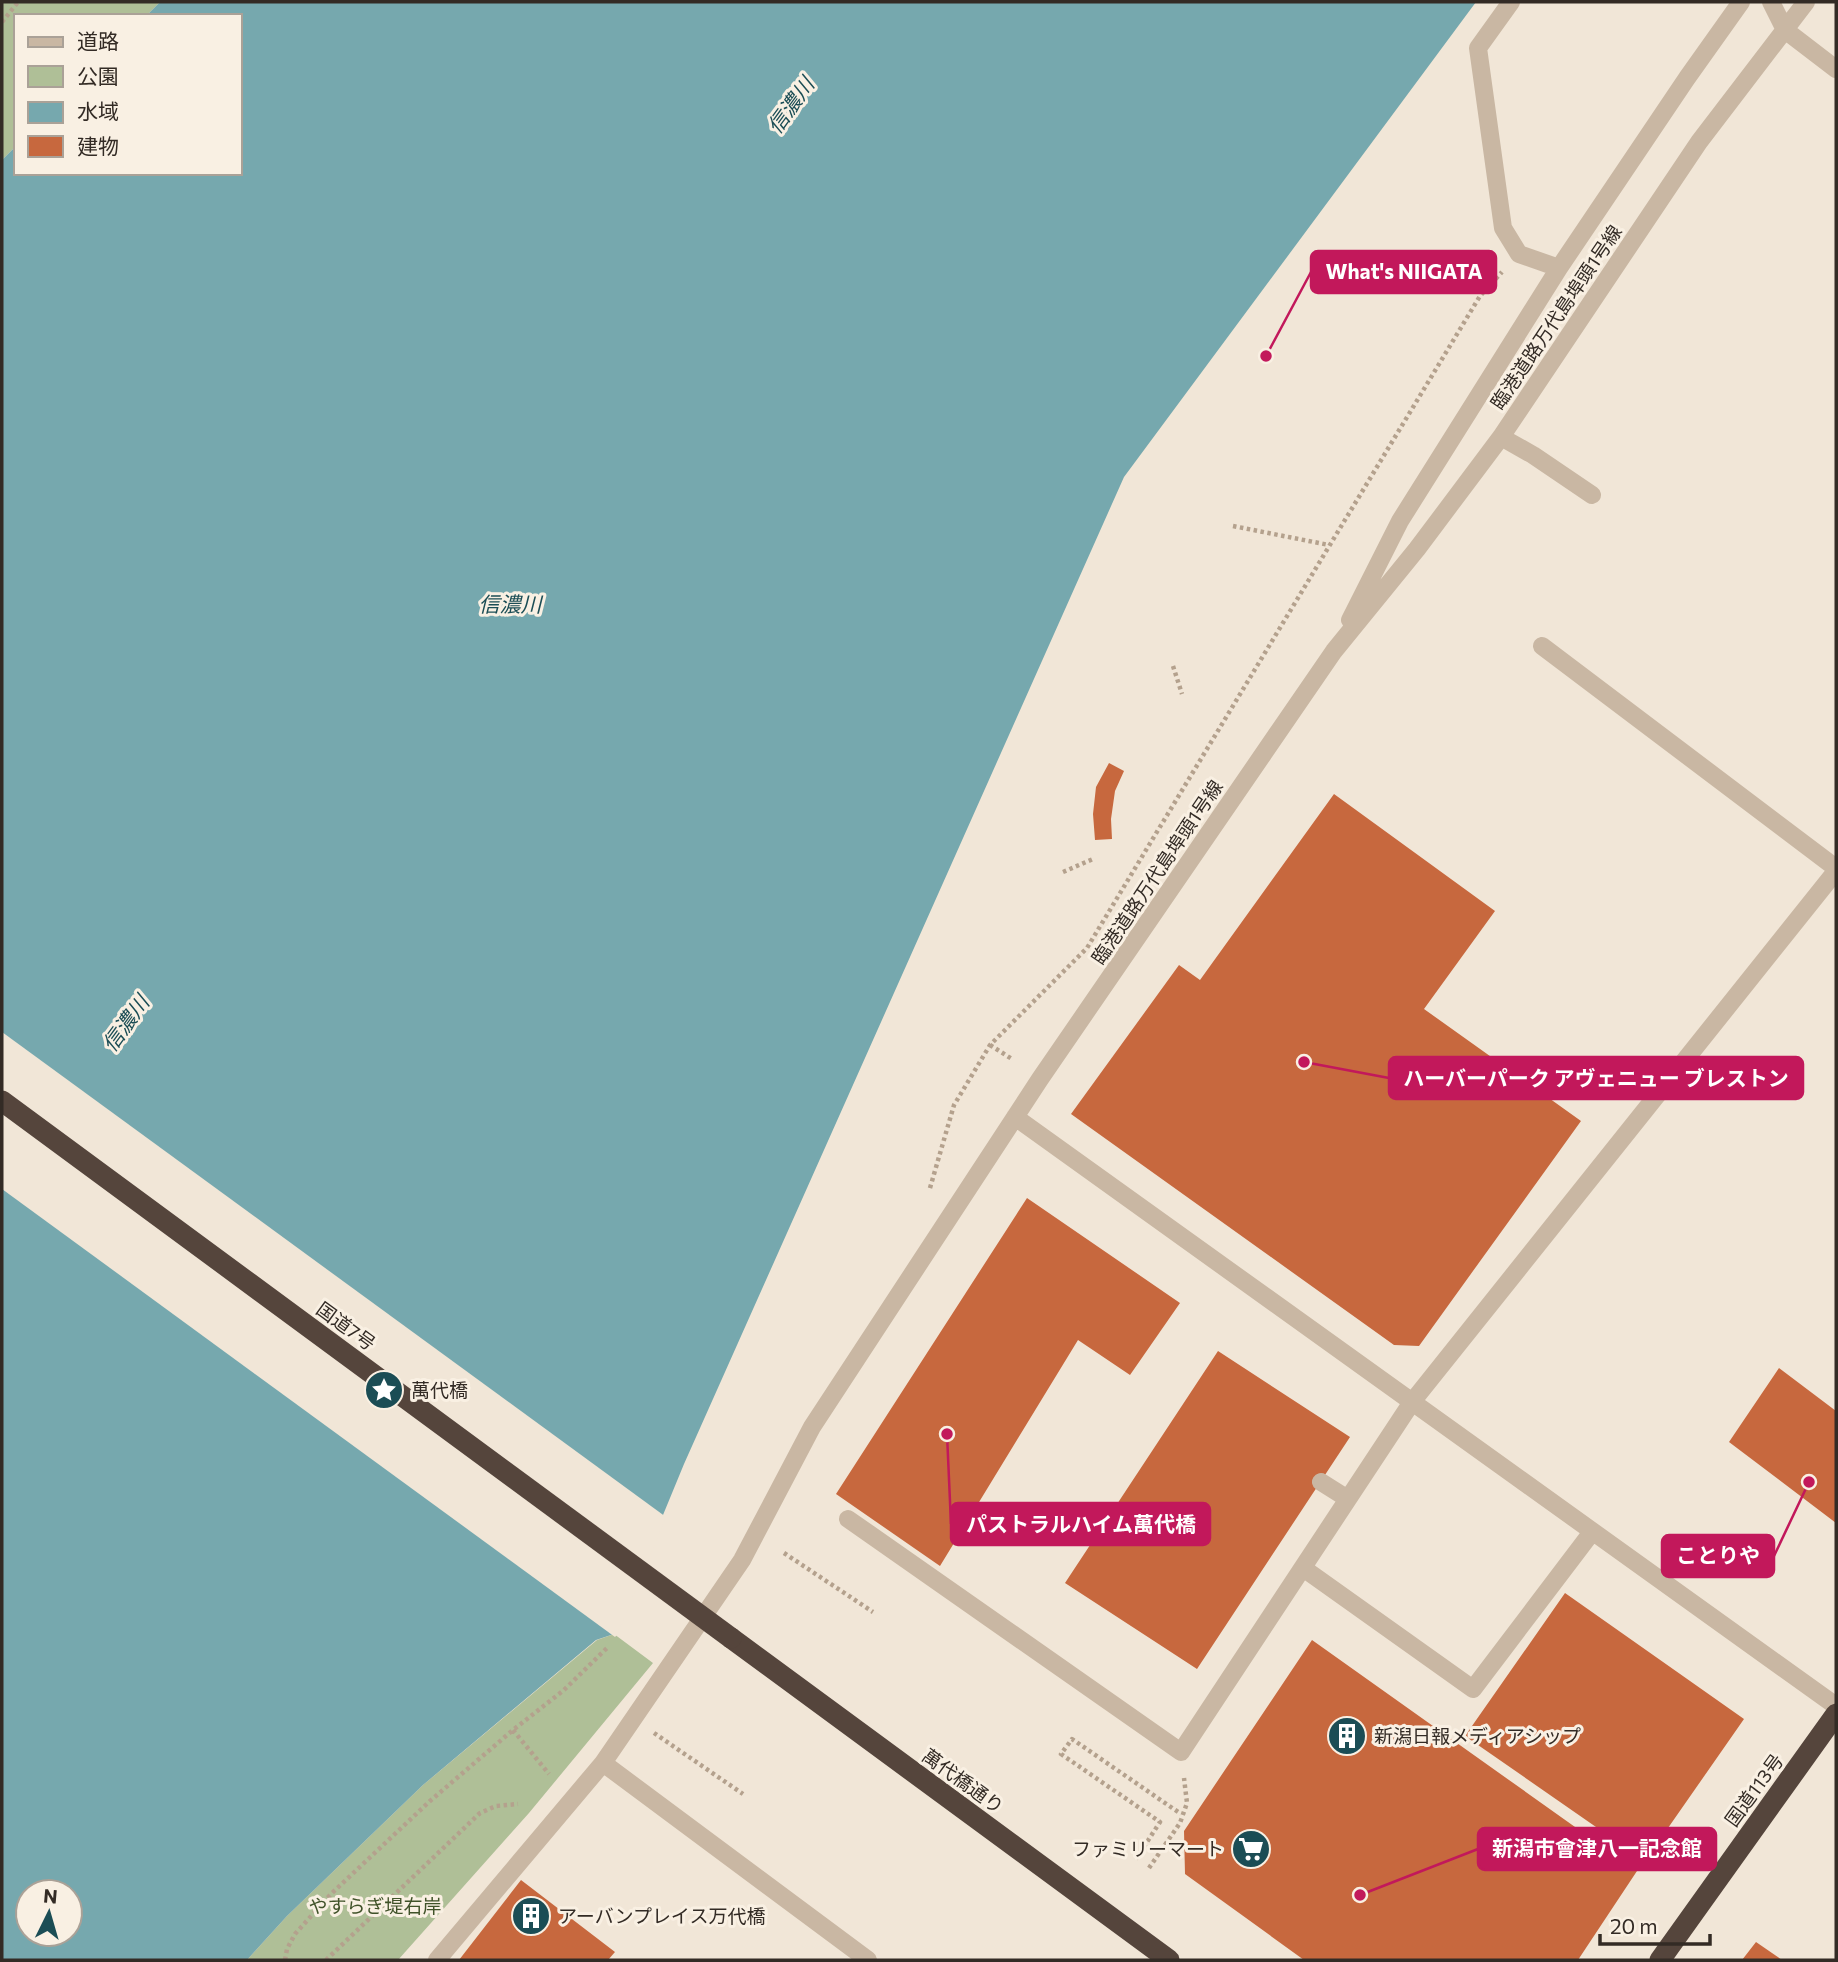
<svg xmlns="http://www.w3.org/2000/svg" width="1838" height="1962" font-family="Commissioner,'Noto Sans JP',sans-serif">
  <style>
    .green { fill: #afbf97 }
    .water { fill: #76a8ae; fill-rule: evenodd }
    .pier { fill: #f1e6d7 }
    .building { fill: #c7683e }
    .lines { fill: none; stroke-linecap: round; stroke-linejoin: round }
    .path { stroke: #b4a18d; stroke-width: 4.5; stroke-dasharray: 3.5 3.5; stroke-linecap: butt }
    .minor { stroke: #c9b7a3; stroke-width: 18 }
    .highway { stroke: #55453c; stroke-width: 21 }
    .highway-bridge { stroke: #55453c; stroke-width: 21 }
    .labels { text-anchor: middle; stroke-width: 6; stroke-linejoin: round; paint-order: stroke }
    .street-label { font-size: 19px; fill: #332b25; stroke: #f9f0e3 }
    .poi-label { font-size: 19px; fill: #332b25; stroke: #f9f0e3; text-anchor: start }
    .park-label { font-size: 19px; fill: #405229; stroke: #f9f0e3 }
    .water-label { font-size: 21px; font-style: italic; fill: #1b4d55; stroke: #f9f0e3 }
    .leader { fill: none; stroke: #c2185b; stroke-width: 2.5 }
    .callout-dot { fill: #c2185b; stroke: #f9f0e3; stroke-width: 2.5 }
    .callout { fill: #c2185b; stroke: #c2185b; stroke-width: 2.5 }
    .callout-label { font-size: 21px; text-anchor: middle; font-weight: bold; fill: #fff }
  </style>
  <rect width="100%" height="100%" fill="#f1e6d7"/>
  <path class="green" d="M2,2H160L146,16H16V146L2,160Z
    M614,1634L653,1663L529,1813L398,1960H247L287,1916L423,1785L597,1640Z"/>
  <path class="water" d="M160,2H1476L1124,477L684,1464L614,1634L596,1640L423,1785L287,1916L247,1960H2V160L16,146V173H240V16H146ZM28,1892H70V1934H28Z"/>
  <path class="pier" d="M2,1032L666,1517L617,1635L615,1637L2,1189Z"/>
  <path class="building" d="M1109,763L1124,771L1115,791L1111,819L1112,839L1095,840L1093,814L1096,787Z
    M1334,794L1495,911L1424,1009L1581,1121L1419,1346L1394,1345L1071,1114L1179,965L1200,980Z
    M1027,1198L1180,1303L1130,1375L1078,1340L940,1566L836,1494Z
    M1218,1351L1350,1437L1197,1669L1065,1583Z
    M1779,1368L1836,1411V1523L1729,1442Z
    M1565,1593L1744,1719L1645,1861L1465,1736Z
    M1312,1640L1637,1871L1578,1960H1304L1185,1874L1184,1831Z
    M521,1880L615,1952L608,1960H459Z
    M1756,1942L1782,1960H1742Z"/>
  <g class="lines">
    <path class="path" d="M2,22L18,2
      M1233,526L1329,545
      M1173,666L1182,694
      M1063,872L1093,859
      M990,1045L1012,1059
      M930,1188L954,1105L990,1045L1087,948L1480,296L1502,272
      M784,1553L873,1612
      M513,1730L549,1774
      M654,1733L743,1794
      M1136,1859L1160,1822L1061,1754L1072,1739L1181,1814
      M1149,1868L1180,1823L1187,1803L1184,1778
      M285,1960L287,1949L295,1934L331,1894L430,1801L513,1730L564,1690L608,1647
      M326,1960L480,1813L496,1806L518,1804"/>
    <path class="minor" d="M1511,2L1478,48L1503,228L1519,254L1559,268
      M1771,2L1785,30L1836,69
      M1501,437L1533,455L1592,495
      M1350,620L1400,521L1559,268L1687,78L1741,2
      M1542,646L1836,868
      M1015,1117L1836,1706
      M1321,1482L1348,1499
      M848,1519L1181,1752L1412,1402L1836,871
      M1303,1568L1473,1689L1592,1532
      M603,1763L868,1960
      M437,1960L603,1763L742,1560L812,1427L1040,1079L1334,651L1417,549L1501,437L1699,142L1806,2"/>
    <path class="highway" d="M731,1638L1169,1960
      M1660,1960L1836,1714"/>
    <path class="highway-bridge" d="M2,1101L731,1638"/>
  </g>
  <defs>
    <symbol id="sight-disc" viewBox="-11 -11 22 22"><circle r="9.5" fill="#1b4d55" stroke="#f9f0e3"/><path d="M0-6L1.8-2.2L6-1.7L2.9 1.2L3.7 5.4L0 3.3L-3.7 5.4L-2.9 1.2L-6-1.7L-1.8-2.2Z" fill="#fff"/></symbol>
    <symbol id="building-disc" viewBox="-11 -11 22 22"><circle r="9.5" fill="#1b4d55" stroke="#f9f0e3"/><path d="M-4-6H4V6H1V3H-1V6H-4ZM-2.5-4.3h1.7v1.8h-1.7ZM.8-4.3h1.7v1.8H.8ZM-2.5-1h1.7V.8h-1.7ZM.8-1h1.7V.8H.8Z" fill="#fff"/></symbol>
    <symbol id="supermarket-disc" viewBox="-11 -11 22 22"><circle r="9.5" fill="#1b4d55" stroke="#f9f0e3"/><path d="M-6-5.5h2.5l.6 2H6L4.5 2H-2.5L-4.4-4H-6ZM-1.5 3.2a1.3 1.3 0 1 0 .1 0ZM3 3.2a1.3 1.3 0 1 0 .1 0Z" fill="#fff"/></symbol>
  </defs>
  <g fill-rule="evenodd">
    <use href="#sight-disc" x="362" y="1368" width="44" height="44"/>
    <use href="#building-disc" x="1325" y="1714" width="44" height="44"/>
    <use href="#supermarket-disc" x="1229" y="1827" width="44" height="44"/>
    <use href="#building-disc" x="509" y="1894" width="44" height="44"/>
  </g>
  <g class="labels">
    <g class="street-label">
      <text transform="translate(1556 317) rotate(-56)" y="7">臨港道路万代島埠頭1号線</text>
      <text transform="translate(1157 872) rotate(-56)" y="7">臨港道路万代島埠頭1号線</text>
      <text transform="translate(346 1326) rotate(36)" y="7">国道7号</text>
      <text transform="translate(963 1781) rotate(36)" y="7">萬代橋通り</text>
      <text transform="translate(1754 1790) rotate(-54)" y="7">国道113号</text>
    </g>
    <g class="poi-label">
      <text x="411" y="1397">萬代橋</text>
      <text x="1374" y="1743">新潟日報メディアシップ</text>
      <text x="1224" y="1856" text-anchor="end">ファミリーマート</text>
      <text x="558" y="1923">アーバンプレイス万代橋</text>
    </g>
    <g class="park-label">
      <text x="375" y="1913">やすらぎ堤右岸</text>
    </g>
    <g class="water-label">
      <text transform="translate(791 106) rotate(-54)" y="7">信濃川</text>
      <text x="510" y="612">信濃川</text>
      <text transform="translate(126 1024) rotate(-54)" y="7">信濃川</text>
    </g>
  </g>
  <path class="leader" d="M1266 356L1311 272M1304 1062L1389 1078M947 1434L951 1524M1809 1482L1774 1556M1360 1895L1478 1849"/>
  <g class="callout-dot">
    <circle cx="1266" cy="356" r="7"/>
    <circle cx="1304" cy="1062" r="7"/>
    <circle cx="947" cy="1434" r="7"/>
    <circle cx="1809" cy="1482" r="7"/>
    <circle cx="1360" cy="1895" r="7"/>
  </g>
  <g class="callout">
    <rect x="1311" y="251" width="185" height="42" rx="7"/>
    <rect x="1389" y="1057" width="414" height="42" rx="7"/>
    <rect x="951" y="1503" width="259" height="42" rx="7"/>
    <rect x="1662" y="1535" width="112" height="42" rx="7"/>
    <rect x="1478" y="1828" width="238" height="42" rx="7"/>
  </g>
  <g class="callout-label">
    <text x="1404" y="279">What's NIIGATA</text>
    <text x="1596" y="1086">ハーバーパーク アヴェニュー ブレストン</text>
    <text x="1081" y="1532">パストラルハイム萬代橋</text>
    <text x="1718" y="1563">ことりや</text>
    <text x="1597" y="1856">新潟市會津八一記念館</text>
  </g>
  <rect width="1838" height="1962" fill="none" stroke="#332b25" stroke-width="7"/>
  <rect x="14" y="14" width="228" height="161" fill="#f9f0e3" stroke="#aaa197" stroke-width="2"/>
  <rect x="28" y="37" width="35" height="10" fill="#c9b7a3" stroke="#aaa197" stroke-width="2"/>
  <text x="77" y="49" font-size="21" fill="#332b25">道路</text>
  <rect x="28" y="66" width="35" height="21" fill="#afbf97" stroke="#aaa197" stroke-width="2"/>
  <text x="77" y="84" font-size="21" fill="#332b25">公園</text>
  <rect x="28" y="102" width="35" height="21" fill="#76a8ae" stroke="#aaa197" stroke-width="2"/>
  <text x="77" y="119" font-size="21" fill="#332b25">水域</text>
  <rect x="28" y="136" width="35" height="21" fill="#c7683e" stroke="#aaa197" stroke-width="2"/>
  <text x="77" y="154" font-size="21" fill="#332b25">建物</text>
  <g transform="translate(49 1913) rotate(5)"><circle r="33" fill="#f9f0e3" stroke="#aaa197" stroke-width="2"/>
  <path d="M0-5L12 26L0 18L-12 26Z" fill="#1b4d55"/>
  <text y="-10" font-size="19" font-weight="bold" text-anchor="middle" fill="#332b25">N</text>
  </g>
  <path d="M1600 1934v10h110v-10" fill="none" stroke="#332b25" stroke-width="3.5"/>
  <text x="1610" y="1934" font-size="21" fill="#332b25" stroke="#f9f0e3" stroke-width="5" paint-order="stroke">20 m</text>
</svg>
